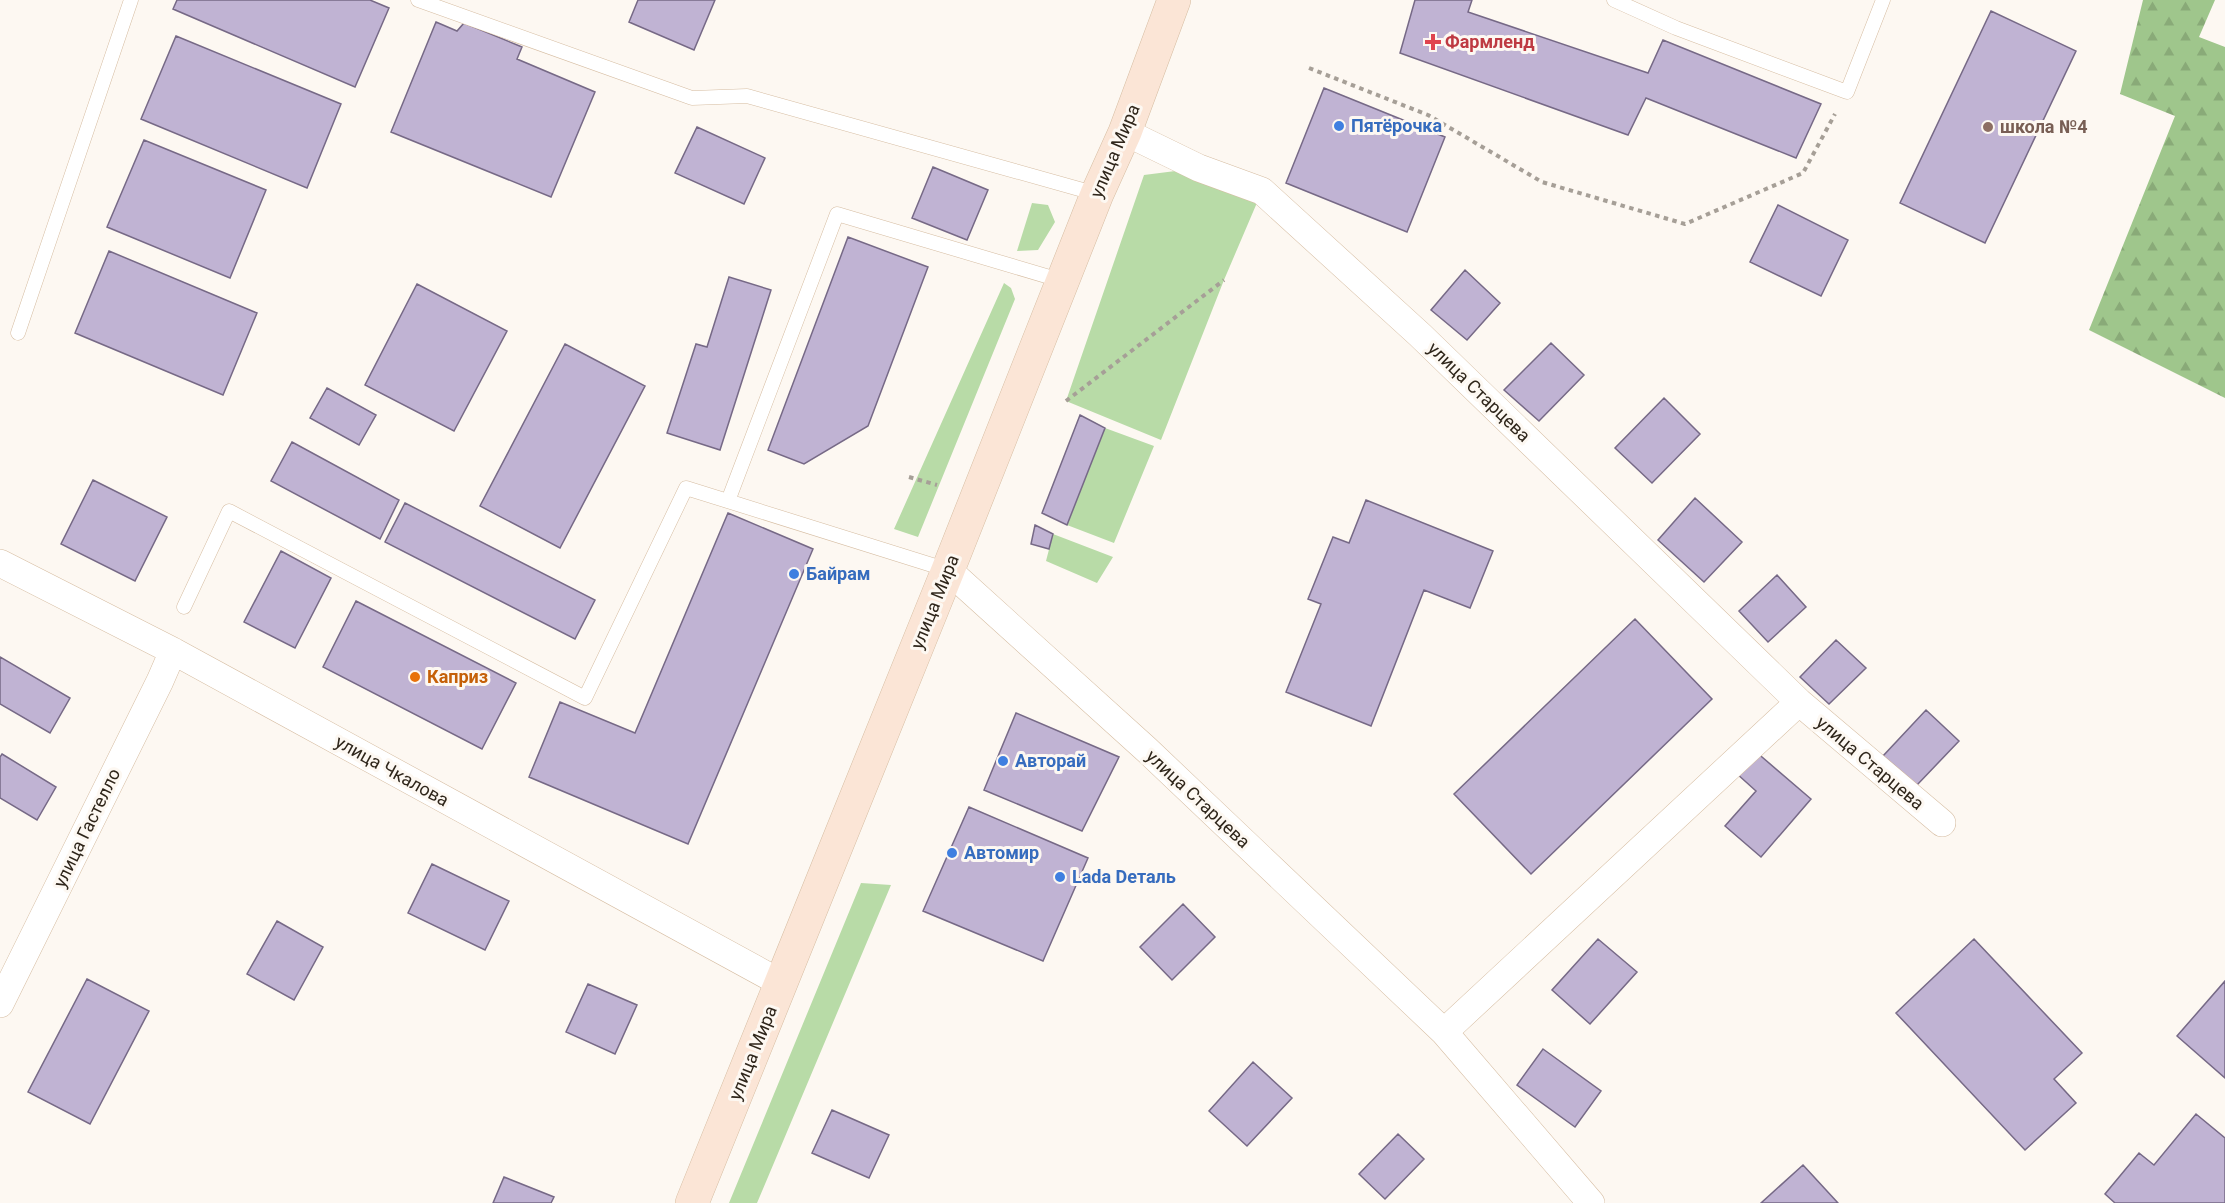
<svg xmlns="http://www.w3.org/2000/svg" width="2225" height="1203" font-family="Roboto,sans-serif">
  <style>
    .grass { fill: #b8dba7 }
    .forest { fill: url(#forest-firs) }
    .building { fill: #c0b3d3; stroke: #766986; stroke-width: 1.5 }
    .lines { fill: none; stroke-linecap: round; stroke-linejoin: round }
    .service-casing { stroke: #d6bda2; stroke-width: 15 }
    .minor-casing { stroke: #d6bda2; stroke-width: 28 }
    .secondary-casing { stroke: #d6bda2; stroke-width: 34 }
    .path { stroke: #a69f97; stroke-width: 4; stroke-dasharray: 4.5 4.5; stroke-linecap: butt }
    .service { stroke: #fff; stroke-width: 14 }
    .minor { stroke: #fff; stroke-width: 27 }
    .secondary { stroke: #fbe5d6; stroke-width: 33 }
    .health-dot { fill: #e0444e; stroke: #fdf8f2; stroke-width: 2 }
    .shop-dot { fill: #3f7fe0; stroke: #fdf8f2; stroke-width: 2 }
    .education-dot { fill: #8d6e63; stroke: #fdf8f2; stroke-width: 2 }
    .food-dot { fill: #e8710a; stroke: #fdf8f2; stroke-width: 2 }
    .labels { text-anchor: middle; stroke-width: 6; stroke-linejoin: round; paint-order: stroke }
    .health-label { font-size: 18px; font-weight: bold; fill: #be3a42; stroke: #fdf8f2; text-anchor: start }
    .shop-label { font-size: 18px; font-weight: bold; fill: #366cbe; stroke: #fdf8f2; text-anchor: start }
    .education-label { font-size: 18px; font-weight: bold; fill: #785e54; stroke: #fdf8f2; text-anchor: start }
    .street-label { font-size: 18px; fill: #2f261b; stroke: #fdf8f2 }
    .food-label { font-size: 18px; font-weight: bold; fill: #c56008; stroke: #fdf8f2; text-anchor: start }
  </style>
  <defs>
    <pattern id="forest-firs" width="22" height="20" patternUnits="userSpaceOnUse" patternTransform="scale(1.5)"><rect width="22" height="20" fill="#9fc68c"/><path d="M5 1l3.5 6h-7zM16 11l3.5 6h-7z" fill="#89aa78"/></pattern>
  </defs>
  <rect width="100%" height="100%" fill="#fdf8f2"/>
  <path class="grass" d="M1199,168L1262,191L1224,280L1161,440L1066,401L1144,175Z
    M1032,203L1048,205L1055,222L1038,250L1017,251Z
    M1004,283L1011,288L1015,299L918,537L894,529Z
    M1105,428L1154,446L1114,543L1067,525Z
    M1053,534L1113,557L1097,583L1046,561Z
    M861,883L891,885L757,1203H729Z"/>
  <path class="forest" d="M2143,0H2215L2199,37L2225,47V398L2089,330L2175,116L2120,94Z"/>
  <path class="building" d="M177,0H370L389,8L355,87L173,9Z
    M638,0H715L694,50L629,22Z
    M1415,0H1472L1468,12L1648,73L1663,40L1821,104L1796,158L1646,98L1628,135L1400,53Z
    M1991,11L2076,51L1985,243L1900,203Z
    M436,22L457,31L464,23L522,47L517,59L595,92L551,197L391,132Z
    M176,36L341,104L307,188L141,119Z
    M1324,88L1445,137L1407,232L1286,183Z
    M697,127L765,158L744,204L675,173Z
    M144,140L266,190L230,278L107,227Z
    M933,167L988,190L967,240L912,218Z
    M1778,205L1848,240L1821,296L1750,262Z
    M848,237L928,267L868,426L804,464L768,450Z
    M109,251L257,313L223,395L75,333Z
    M1465,270L1500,303L1467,340L1431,310Z
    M729,277L771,290L720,450L667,433L696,344L707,347Z
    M417,284L507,331L454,431L365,385Z
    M1551,343L1584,375L1539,421L1504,390Z
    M565,344L645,386L560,548L480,506Z
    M327,388L376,415L359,445L310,418Z
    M1664,398L1700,434L1652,483L1615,448Z
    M1080,415L1105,428L1067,525L1042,513Z
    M292,442L399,500L380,539L271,481Z
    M93,480L167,517L135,581L61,544Z
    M1695,498L1742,542L1704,582L1658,540Z
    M1366,500L1493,551L1470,608L1424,590L1371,726L1286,692L1321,604L1308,599L1333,537L1349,543Z
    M405,503L595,600L575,639L385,542Z
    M728,513L813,549L688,844L529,777L560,702L635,733Z
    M1035,525L1053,534L1049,549L1031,544Z
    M281,551L331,578L295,648L244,622Z
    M1777,575L1806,607L1768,642L1739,611Z
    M356,601L516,683L482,749L323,667Z
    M1635,619L1712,699L1531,874L1454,794Z
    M1836,640L1866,668L1829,704L1800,677Z
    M0,657L70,698L50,733L0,704Z
    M1926,710L1959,741L1917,785L1883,756Z
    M1016,713L1119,757L1082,831L984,790Z
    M1755,751L1811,799L1761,857L1725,826L1756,791L1736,773Z
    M2,754L56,787L37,820L0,798V757Z
    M969,807L1088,858L1043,961L923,911Z
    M432,864L509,901L485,950L408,913Z
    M1183,904L1215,937L1172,980L1140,947Z
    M277,921L323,947L294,1000L247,974Z
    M1598,939L1637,972L1590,1024L1552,990Z
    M1974,939L2082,1053L2054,1079L2076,1103L2025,1150L1896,1013Z
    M87,979L149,1011L90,1124L28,1092Z
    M2225,981V1078L2177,1036Z
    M588,984L637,1005L615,1054L566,1032Z
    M1543,1049L1601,1091L1575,1127L1517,1085Z
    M1253,1062L1292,1098L1247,1146L1209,1111Z
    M832,1110L889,1135L869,1178L812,1153Z
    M2196,1114L2225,1138V1203H2115L2105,1194L2139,1153L2154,1165Z
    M1398,1134L1424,1159L1385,1199L1359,1174Z
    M1803,1165L1838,1203H1761Z
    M504,1177L554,1197L551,1203H493Z"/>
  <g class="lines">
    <defs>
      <path id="service" d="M418,0L692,98L747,96L1097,194
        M1614,0L1676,28L1847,92L1883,0
        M18,333L131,0
        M728,501L837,214L1063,281
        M184,607L229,511L585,698L686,488L948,570"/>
      <path id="minor" d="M1125,132L1199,168L1262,191L1420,335L1799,702L1444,1032L1591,1203
        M0,563L173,651L781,983
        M948,570L1147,750L1444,1032
        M1799,702L1942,823
        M0,1004L160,681L173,651"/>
      <path id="secondary" d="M692,1203L948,570L1097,194L1125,132L1174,0"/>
    </defs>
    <use href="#service" class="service-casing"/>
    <use href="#minor" class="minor-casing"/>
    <use href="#secondary" class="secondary-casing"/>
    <path class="path" d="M1309,68L1428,115L1542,182L1685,224L1803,173L1835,114
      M1066,401L1224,280
      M909,477L937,485"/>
    <use href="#service" class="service"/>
    <use href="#minor" class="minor"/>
    <use href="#secondary" class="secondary"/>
  </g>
  <path class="health-dot" d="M1430 33h6v6h6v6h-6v6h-6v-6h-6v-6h6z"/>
  <g class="shop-dot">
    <circle cx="1339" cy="126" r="6"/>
    <circle cx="794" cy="574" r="6"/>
    <circle cx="1003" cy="761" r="6"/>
    <circle cx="952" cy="853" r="6"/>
    <circle cx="1060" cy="877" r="6"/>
  </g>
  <circle class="education-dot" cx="1988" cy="127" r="6"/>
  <circle class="food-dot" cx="415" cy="677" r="6"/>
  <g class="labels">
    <g class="health-label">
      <text x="1445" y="48">Фармленд</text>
    </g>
    <g class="shop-label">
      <text x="1351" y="132">Пятёрочка</text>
      <text x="806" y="580">Байрам</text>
      <text x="1015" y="767">Авторай</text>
      <text x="964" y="859">Автомир</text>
      <text x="1072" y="883">Lada Dеталь</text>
    </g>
    <g class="education-label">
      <text x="2000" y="133">школа №4</text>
    </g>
    <g class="street-label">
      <text transform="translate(1115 151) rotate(-67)" y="6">улица Мира</text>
      <text transform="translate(1479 392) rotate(44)" y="6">улица Старцева</text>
      <text transform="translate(935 602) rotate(-68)" y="6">улица Мира</text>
      <text transform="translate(1870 763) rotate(40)" y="6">улица Старцева</text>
      <text transform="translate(392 771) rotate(29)" y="6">улица Чкалова</text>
      <text transform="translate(1198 799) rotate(43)" y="6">улица Старцева</text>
      <text transform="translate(87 828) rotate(-64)" y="6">улица Гастелло</text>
      <text transform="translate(753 1053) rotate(-68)" y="6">улица Мира</text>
    </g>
    <g class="food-label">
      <text x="427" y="683">Каприз</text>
    </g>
  </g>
</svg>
